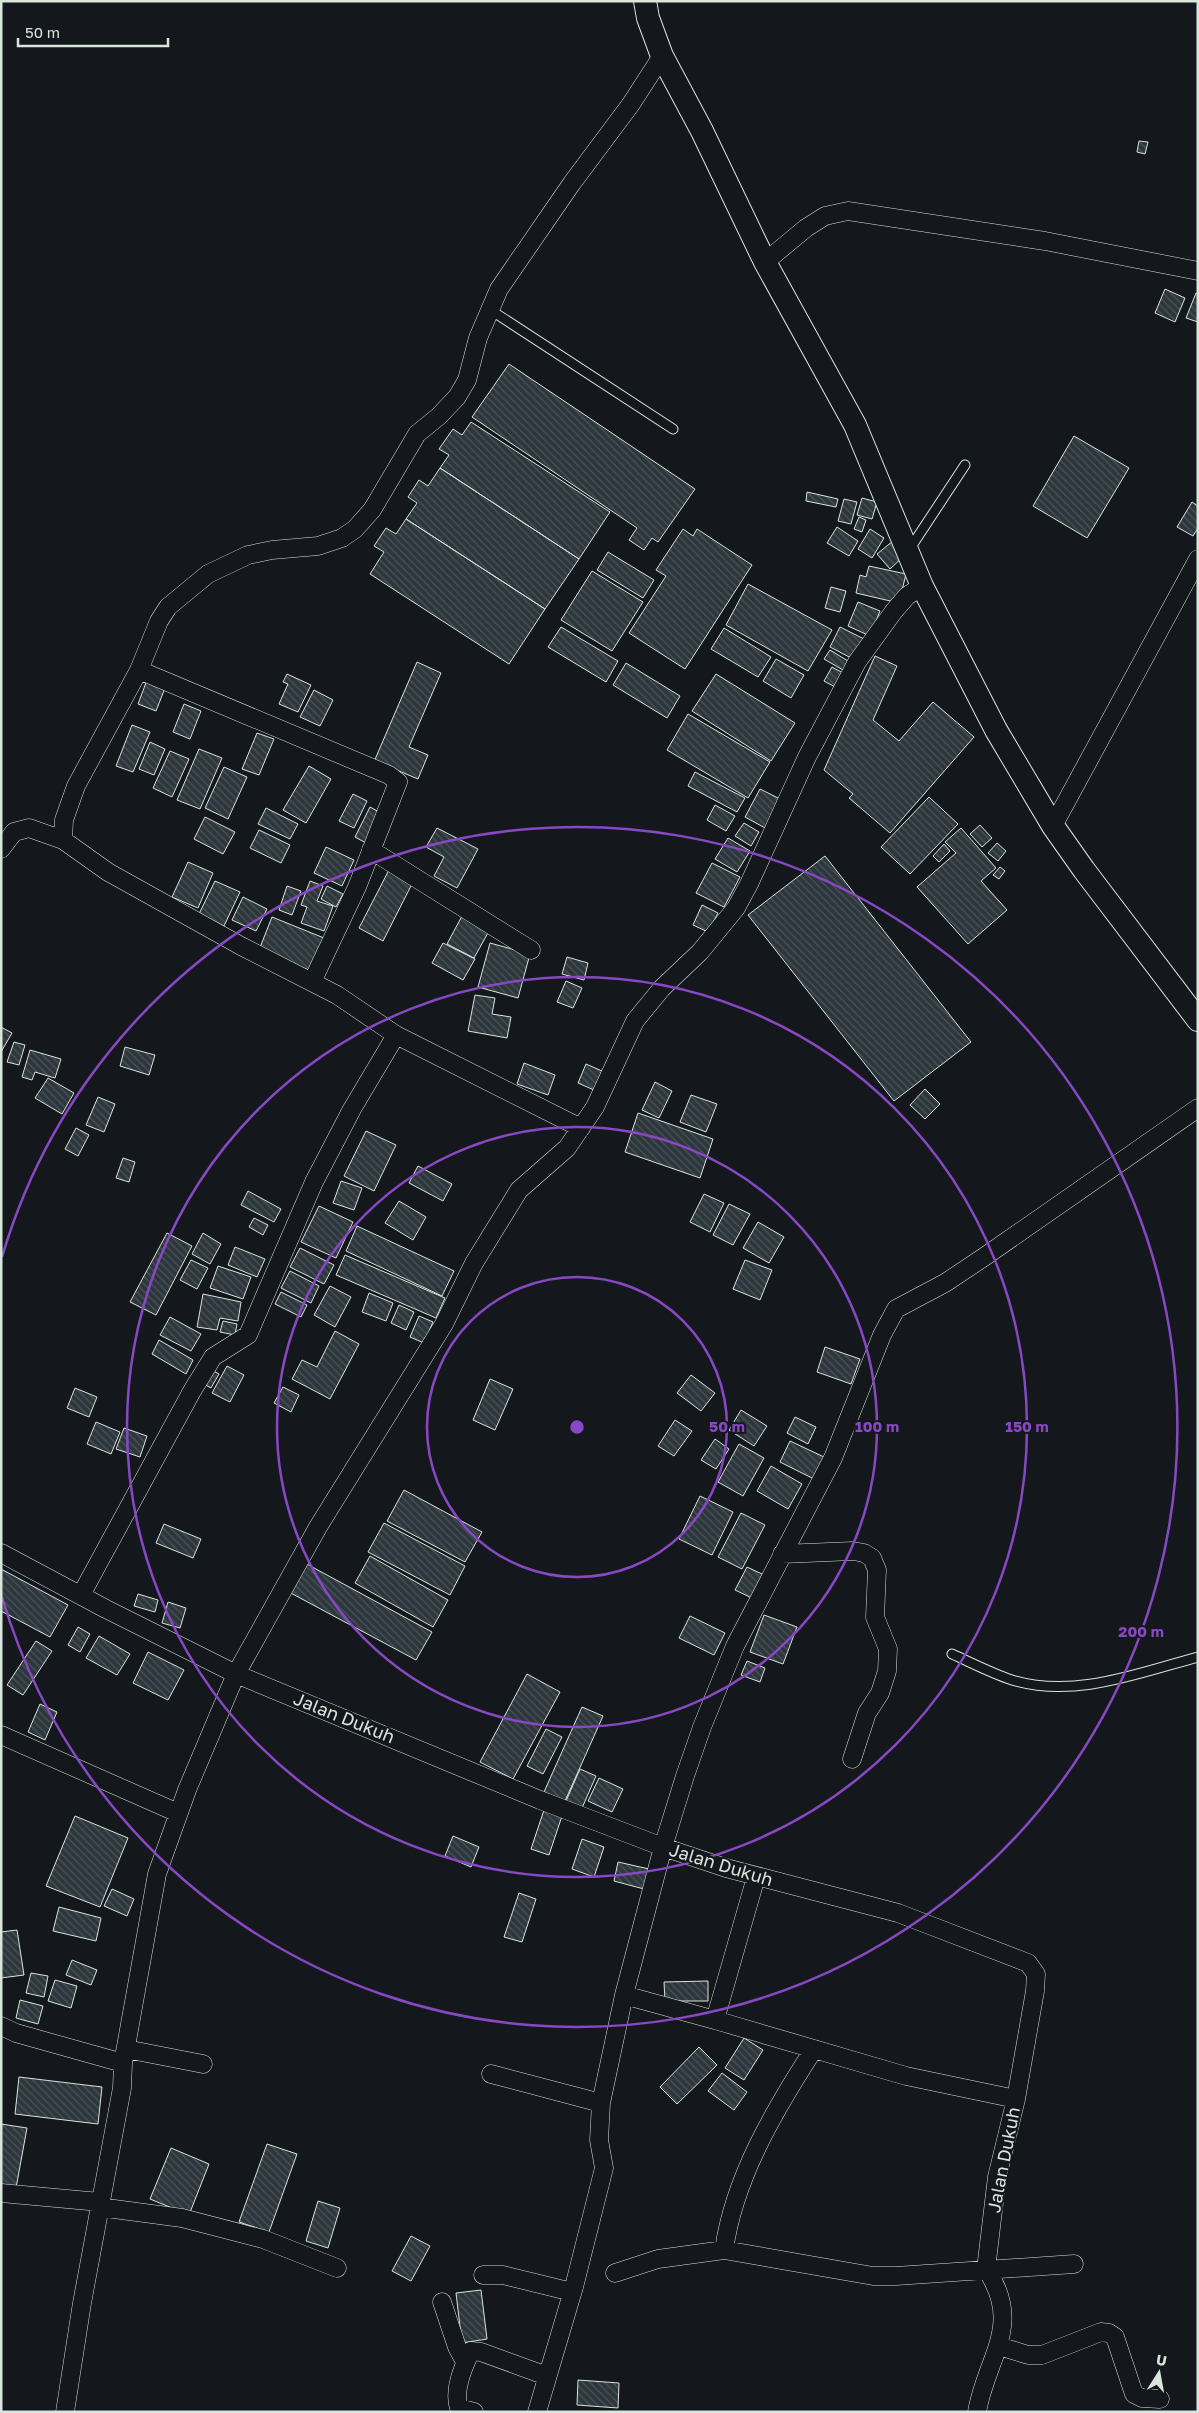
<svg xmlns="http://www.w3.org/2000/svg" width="1199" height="2413" font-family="'Golos Text',sans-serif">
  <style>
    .building { fill: url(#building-back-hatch); stroke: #d8e6dc }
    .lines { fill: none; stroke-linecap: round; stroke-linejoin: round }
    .service-casing { stroke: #d8e6dc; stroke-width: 11 }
    .minor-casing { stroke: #d8e6dc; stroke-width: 19 }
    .tertiary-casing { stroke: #d8e6dc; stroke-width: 24 }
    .service { stroke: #14181c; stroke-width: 9 }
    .minor { stroke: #14181c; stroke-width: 18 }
    .tertiary { stroke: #14181c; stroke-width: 22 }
    .ring { fill: none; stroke: #8948c3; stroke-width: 2.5 }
    .labels { text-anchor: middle; stroke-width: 4; stroke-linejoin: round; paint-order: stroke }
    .street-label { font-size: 18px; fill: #d8e6dc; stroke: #14181c }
    .centre { fill: #8948c3; stroke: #14181c; stroke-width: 2.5 }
    .ring-label { font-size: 15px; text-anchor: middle; font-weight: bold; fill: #8948c3; stroke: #14181c; stroke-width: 4; stroke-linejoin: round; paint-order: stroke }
  </style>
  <defs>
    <pattern id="building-back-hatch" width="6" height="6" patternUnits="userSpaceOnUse" patternTransform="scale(1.25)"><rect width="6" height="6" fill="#2c363c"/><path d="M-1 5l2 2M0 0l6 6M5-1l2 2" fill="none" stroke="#4a5358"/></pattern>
  </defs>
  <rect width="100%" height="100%" fill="#14181c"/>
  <path class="building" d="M1139,141L1148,142L1145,154L1137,152Z
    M1165,289L1185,298L1175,322L1155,313Z
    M1196,293L1198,294V322L1186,318Z
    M509,364L695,489L658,542L652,538L644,550L629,540L637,528L472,417Z
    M471,422L610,512L579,559L440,468L449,455L439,449L453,429L462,435Z
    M1074,436L1129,468L1087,538L1033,506Z
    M440,468L579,559L545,609L406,519L417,503L408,497L419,480L428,486Z
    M807,492L838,499L836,507L806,501Z
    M862,498L877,502L872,519L857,515Z
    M844,499L857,502L851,524L838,521Z
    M1192,502L1198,506V528L1193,536L1177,527Z
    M859,517L866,520L862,532L854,529Z
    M406,519L545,609L509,664L370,574L384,552L374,546L386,528L396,534Z
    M837,527L858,541L849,556L827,543Z
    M683,529L693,536L697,529L752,565L685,669L629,633L666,576L656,570Z
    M870,529L884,538L872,558L858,549Z
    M893,541L905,555L890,569L877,554Z
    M608,552L654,580L643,598L597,570Z
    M869,566L906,574L899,603L856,593L860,575L866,577Z
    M592,571L643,602L612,651L561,620Z
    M748,584L832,630L808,671L726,625Z
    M831,587L846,591L840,612L825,608Z
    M858,602L880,611L870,636L848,626Z
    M561,627L618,661L606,682L548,647Z
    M840,627L866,640L855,660L830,647Z
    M724,628L771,657L758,677L711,649Z
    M830,650L848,661L843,670L824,659Z
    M875,656L897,666L873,720L899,741L933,702L974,737L890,833L849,798L853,794L824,770Z
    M776,659L804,675L791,698L763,681Z
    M417,662L441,673L409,747L428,755L418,779L399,771L397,775L373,764Z
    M626,663L680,696L667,718L613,685Z
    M832,667L843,673L835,687L824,681Z
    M287,674L311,685L298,712L279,704L288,684L283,682Z
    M716,674L795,723L771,761L692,711Z
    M147,680L165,688L156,711L138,704Z
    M314,690L333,700L320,726L300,717Z
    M184,704L201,711L190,739L173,732Z
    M688,714L770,762L748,798L667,750Z
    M132,725L150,732L133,772L116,766Z
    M257,733L274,739L259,775L242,769Z
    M150,742L165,749L154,775L139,769Z
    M199,749L222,758L200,809L177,800Z
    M170,751L189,759L172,797L153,788Z
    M309,766L331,779L306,823L283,810Z
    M224,767L247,777L228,819L205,808Z
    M695,772L745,798L737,812L688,786Z
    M760,789L782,800L767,829L745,817Z
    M353,794L367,801L354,828L339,821Z
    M929,797L958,824L910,874L881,847Z
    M715,805L735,816L726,831L707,820Z
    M370,807L381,813L366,843L355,837Z
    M266,808L298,824L290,839L258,824Z
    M205,817L235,832L223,854L194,839Z
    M744,823L759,832L751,846L735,836Z
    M980,825L992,838L982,847L970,834Z
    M437,828L478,849L457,888L434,876L444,857L426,847Z
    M961,828L996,868L981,881L1007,910L968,944L917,887L956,853L945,842Z
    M259,830L290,845L281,863L250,848Z
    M728,838L750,851L737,872L715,859Z
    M997,843L1006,851L998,861L988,853Z
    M944,844L950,851L939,862L933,856Z
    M326,847L354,860L342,886L314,873Z
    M825,856L971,1042L894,1101L748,915Z
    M188,862L213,873L198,908L172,897Z
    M712,863L740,877L724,907L696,893Z
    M1000,867L1005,871L999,879L993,875Z
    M390,868L414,880L383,941L359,928Z
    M215,881L240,892L224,926L199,914Z
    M310,881L323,886L317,901L333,906L324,931L301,923L307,907L301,905Z
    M287,886L301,891L292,915L279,910Z
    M327,886L343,894L336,907L321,899Z
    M243,897L267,909L256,931L232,920Z
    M702,905L718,913L708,932L693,925Z
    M462,916L489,931L474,958L447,944Z
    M272,917L324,938L311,971L259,950Z
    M443,943L475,959L463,980L432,963Z
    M490,943L530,954L518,998L478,987Z
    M567,957L588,963L584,980L562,974Z
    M566,981L582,988L573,1008L557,1002Z
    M475,995L495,998L492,1014L511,1017L507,1038L468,1031Z
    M1,1027L12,1033L1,1052Z
    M14,1042L25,1045L19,1065L7,1062Z
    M125,1047L155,1055L149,1075L120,1066Z
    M30,1050L61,1059L55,1078L35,1072L32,1080L22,1077Z
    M524,1063L555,1075L548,1095L517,1084Z
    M586,1064L602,1071L594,1090L578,1083Z
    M48,1078L74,1093L62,1114L35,1098Z
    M655,1082L672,1091L659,1118L642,1110Z
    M925,1089L940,1104L925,1119L910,1105Z
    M691,1095L717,1104L706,1132L680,1122Z
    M98,1097L115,1104L104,1132L86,1125Z
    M638,1113L713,1139L700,1178L625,1152Z
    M76,1128L89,1135L78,1156L65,1149Z
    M366,1131L396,1145L374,1191L344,1176Z
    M123,1158L135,1162L129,1182L116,1178Z
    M418,1166L452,1184L443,1201L409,1183Z
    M341,1181L362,1188L354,1210L333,1203Z
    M248,1191L281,1209L274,1222L241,1205Z
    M704,1194L724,1203L710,1232L690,1222Z
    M399,1201L426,1217L413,1240L385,1223Z
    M729,1204L750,1214L733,1245L713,1235Z
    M319,1206L353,1222L336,1258L301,1242Z
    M254,1218L268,1225L263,1235L249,1227Z
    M758,1222L784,1237L769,1263L743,1248Z
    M357,1226L454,1271L442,1296L346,1251Z
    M167,1233L192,1246L156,1315L130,1302Z
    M203,1233L221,1244L210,1264L192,1254Z
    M235,1247L265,1259L257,1277L228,1265Z
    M300,1248L334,1265L324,1284L290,1267Z
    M345,1255L445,1298L436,1318L336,1275Z
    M191,1260L208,1268L197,1289L180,1280Z
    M745,1260L772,1270L760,1300L733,1289Z
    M218,1266L251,1277L243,1299L210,1288Z
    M290,1271L319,1286L311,1303L281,1288Z
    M330,1286L351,1297L335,1327L314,1315Z
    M281,1292L307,1305L301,1317L275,1304Z
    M369,1293L393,1303L386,1321L362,1312Z
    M203,1294L241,1302L238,1321L220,1318L217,1330L197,1327Z
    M399,1305L414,1312L406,1330L391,1323Z
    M419,1316L433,1322L424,1343L410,1337Z
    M170,1317L201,1334L191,1351L160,1335Z
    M223,1321L237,1324L235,1335L220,1332Z
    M335,1331L359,1344L330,1399L292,1379L302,1360L317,1367Z
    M159,1340L193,1360L186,1374L152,1354Z
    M825,1347L860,1359L851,1384L817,1372Z
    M227,1366L244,1375L230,1402L212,1393Z
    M208,1368L219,1374L211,1388L200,1382Z
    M691,1375L715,1393L701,1411L677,1393Z
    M490,1379L513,1389L495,1430L473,1420Z
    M283,1387L299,1395L291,1412L274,1403Z
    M75,1388L97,1397L89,1417L67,1408Z
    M741,1410L767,1426L754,1446L729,1430Z
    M795,1417L816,1427L808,1444L787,1433Z
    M675,1420L692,1431L674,1456L658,1446Z
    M96,1422L120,1432L111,1454L87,1444Z
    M124,1428L147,1436L140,1457L116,1449Z
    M715,1439L729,1449L716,1469L701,1460Z
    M790,1441L824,1457L814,1479L780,1462Z
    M739,1444L764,1458L743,1496L718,1482Z
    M771,1466L802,1484L788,1509L757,1491Z
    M404,1490L482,1532L465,1562L387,1521Z
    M700,1496L733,1512L712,1555L679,1539Z
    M741,1513L765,1525L742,1569L718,1557Z
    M384,1523L465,1566L450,1595L368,1552Z
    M164,1524L201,1539L193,1558L156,1543Z
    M370,1556L448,1600L433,1627L355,1583Z
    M303,1562L432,1632L416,1660L287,1591Z
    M747,1567L764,1575L752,1598L735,1590Z
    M1,1569L68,1605L50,1637L1,1611Z
    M138,1594L158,1600L155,1612L134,1606Z
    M168,1602L186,1608L180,1628L162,1623Z
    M764,1615L797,1627L783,1664L750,1652Z
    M690,1616L725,1633L714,1655L679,1638Z
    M78,1627L90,1634L80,1652L68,1645Z
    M99,1636L130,1654L117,1675L86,1658Z
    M36,1641L52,1651L23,1695L7,1685Z
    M148,1652L184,1670L168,1700L133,1683Z
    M747,1661L765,1668L760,1682L741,1675Z
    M527,1674L560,1692L513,1779L480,1762Z
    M40,1704L57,1712L45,1740L28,1732Z
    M582,1707L603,1716L565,1801L544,1792Z
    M546,1729L562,1737L543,1774L527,1766Z
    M580,1769L596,1776L582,1808L566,1801Z
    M599,1778L623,1789L612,1812L588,1801Z
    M544,1810L562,1816L549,1855L531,1849Z
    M75,1816L128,1838L100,1907L46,1886Z
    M453,1836L479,1847L471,1867L445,1856Z
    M582,1839L604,1847L594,1877L572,1869Z
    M618,1862L649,1869L644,1889L614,1881Z
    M112,1889L134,1899L127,1916L104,1906Z
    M519,1893L536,1899L522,1942L504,1937Z
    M59,1907L101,1918L96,1941L53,1931Z
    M17,1930L24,1975L1,1978V1932Z
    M72,1960L97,1970L91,1985L66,1975Z
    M31,1973L48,1976L44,1997L26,1993Z
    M55,1980L77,1986L71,2008L48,2001Z
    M708,1981V2001H665L664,1982Z
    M20,2000L43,2006L38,2024L16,2018Z
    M744,2038L763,2050L744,2080L725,2068Z
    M699,2047L717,2065L677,2104L660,2087Z
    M722,2073L747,2092L734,2110L708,2091Z
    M19,2077L102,2087L98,2124L15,2114Z
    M1,2124L27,2128L16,2188L1,2186Z
    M267,2144L297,2154L269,2232L239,2222Z
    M171,2148L209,2164L189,2215L150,2199Z
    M318,2201L340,2208L328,2248L306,2241Z
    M411,2236L430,2246L411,2281L392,2271Z
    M481,2290L487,2339L462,2343L456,2293Z
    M578,2380L619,2383L618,2408L577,2405Z"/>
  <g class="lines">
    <defs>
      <path id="service" d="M489,309L673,429
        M909,550L965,465
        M952,1654C972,1663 991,1673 1012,1680C1074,1699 1138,1673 1198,1657"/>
      <path id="minor" d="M765,262L806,228L825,216L848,211L1045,241L1198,271
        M139,670L389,775L398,782L357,887L312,982
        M1053,826L1198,559
        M63,840L64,820L76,786L139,670L159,621L168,607L208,574L248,555L272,550L318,546L342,538L355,529L372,510L417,434L439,416L457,397L467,380L478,338L499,289L572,183L631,104L662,56
        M1,849L14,832L29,828L63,840L108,872L241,946L337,995L396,1035L581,1128
        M371,850L531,950
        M1,1553L106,1609L236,1674L540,1800L663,1847L726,1868L898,1913L1028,1963L1036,1974L1035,1991L1016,2099L997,2177L986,2269C1024,2325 986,2358 977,2412
        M782,1554L853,1551L864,1553L872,1558L877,1570L875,1617L888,1649L887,1671L880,1693L867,1713L852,1759
        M81,1595L192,1391L213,1357L248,1335L314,1182L352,1109L396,1035
        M1,1735L178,1813
        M756,1877L715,2020L906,2076L1016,2099
        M624,1995L715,2020
        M1,2026L16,2033L123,2063
        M126,2049L203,2064
        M491,2074L601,2103
        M1,2193L100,2202
        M99,2207L182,2218L263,2239L337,2268
        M724,2250C734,2178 775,2109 814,2049
        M615,2273L658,2259L724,2250L873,2276H896L1074,2264
        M483,2275H503L572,2292
        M442,2302L457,2347L465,2362
        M999,2346L1028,2355H1042L1101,2332L1109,2333L1115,2337L1134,2394L1142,2398L1160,2399
        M65,2412L82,2303L122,2088L123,2063L157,1874L187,1790L236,1674L318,1527L444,1324L474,1263L519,1190L567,1148L595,1107L635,1021L662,988L700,952L736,908L749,884L807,757L857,662L894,611L907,596L922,586
        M474,2412L459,2408C453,2390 463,2367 471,2351L481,2352L547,2376
        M537,2412L574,2287L604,2168L599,2140L601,2103L624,1995L663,1847L685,1776L702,1727L735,1646L833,1458L882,1335L896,1309L945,1283L984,1257L1198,1108"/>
      <path id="tertiary" d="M645,1L648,18L662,56L702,131L765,262L855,425L922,586L996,730L1053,826L1084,870L1198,1020"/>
    </defs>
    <use href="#service" class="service-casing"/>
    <use href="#minor" class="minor-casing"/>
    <use href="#tertiary" class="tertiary-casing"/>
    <use href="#service" class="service"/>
    <use href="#minor" class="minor"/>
    <use href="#tertiary" class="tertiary"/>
  </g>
  <g class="ring">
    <circle cx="577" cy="1427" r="150"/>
    <circle cx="577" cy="1427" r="300"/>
    <circle cx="577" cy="1427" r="450"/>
    <path d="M2 1257A600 600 0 1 1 2 1597"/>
  </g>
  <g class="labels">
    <g class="street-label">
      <text transform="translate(344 1718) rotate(22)" y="6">Jalan Dukuh</text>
      <text transform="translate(721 1865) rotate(17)" y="6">Jalan Dukuh</text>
      <text transform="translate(1004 2160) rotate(-79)" y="6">Jalan Dukuh</text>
    </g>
  </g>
  <circle cx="577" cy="1427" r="8" class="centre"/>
  <g class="ring-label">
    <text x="727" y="1432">50 m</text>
    <text x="877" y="1432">100 m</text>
    <text x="1027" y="1432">150 m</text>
    <text x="1141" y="1637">200 m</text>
  </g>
  <rect width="1199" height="2413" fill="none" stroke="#d8e6dc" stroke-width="5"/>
  <g transform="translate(1159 2373) rotate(11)" stroke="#14181c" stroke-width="4" paint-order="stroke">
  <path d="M0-4L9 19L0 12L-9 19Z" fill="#d8e6dc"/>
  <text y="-8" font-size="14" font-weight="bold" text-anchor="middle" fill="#d8e6dc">U</text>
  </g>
  <path d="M18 38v8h150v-8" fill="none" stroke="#d8e6dc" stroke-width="2.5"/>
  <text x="25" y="38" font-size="15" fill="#d8e6dc" stroke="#14181c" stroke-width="4" paint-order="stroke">50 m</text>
</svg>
